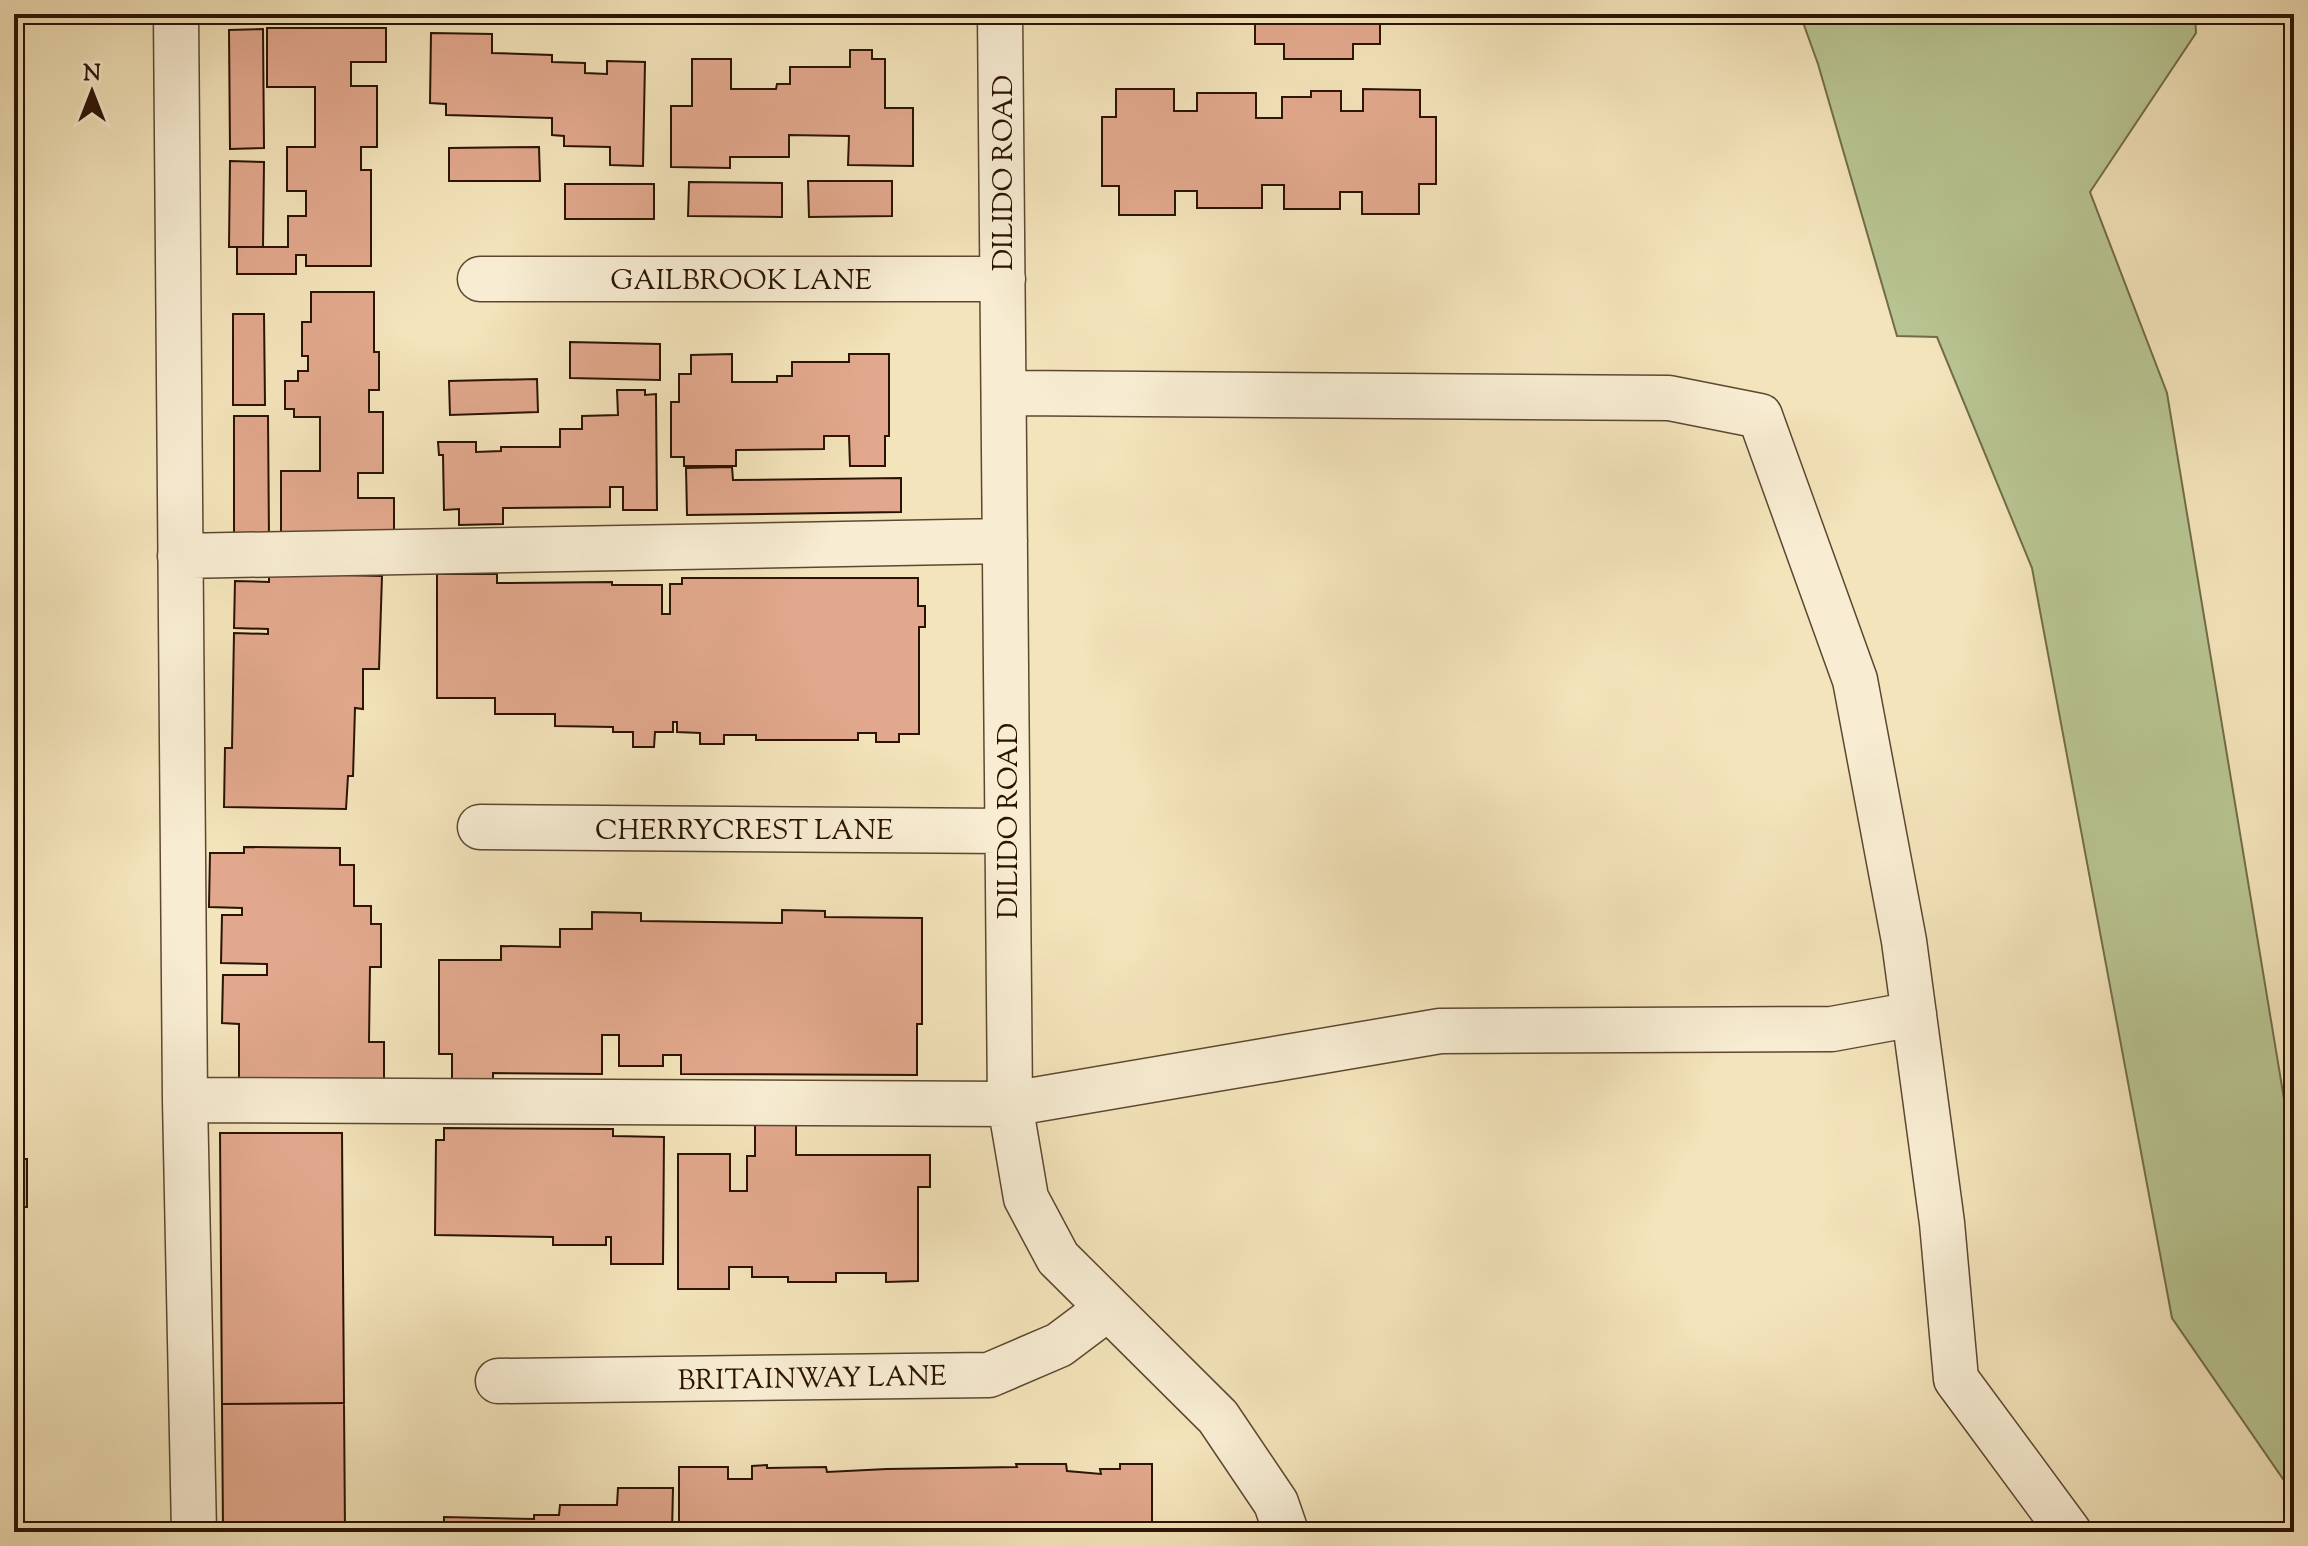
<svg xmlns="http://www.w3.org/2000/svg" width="2308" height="1546" font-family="'Sorts Mill Goudy',serif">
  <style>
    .green { fill: #b8c592; stroke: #726c4a; stroke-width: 2 }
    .building { fill: #e2a88d; stroke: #2b1303; stroke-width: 2 }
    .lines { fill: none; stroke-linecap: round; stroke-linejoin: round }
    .minor-casing { stroke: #5d4731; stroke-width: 47 }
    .minor { stroke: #f8edd3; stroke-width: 44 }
    .labels { text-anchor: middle; stroke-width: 8; stroke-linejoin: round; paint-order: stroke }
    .street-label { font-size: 28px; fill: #2b1303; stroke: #f8edd3 }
  </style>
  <rect width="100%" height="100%" fill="#f4e4bb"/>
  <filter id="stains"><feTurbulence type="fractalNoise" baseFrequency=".0025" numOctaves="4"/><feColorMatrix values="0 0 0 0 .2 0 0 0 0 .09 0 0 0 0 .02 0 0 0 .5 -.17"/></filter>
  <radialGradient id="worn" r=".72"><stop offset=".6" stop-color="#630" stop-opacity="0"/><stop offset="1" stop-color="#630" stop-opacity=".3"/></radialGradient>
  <path class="green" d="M1800,14H2195L2196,33L2090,192L2167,393L2290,1135L2294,1142V1495L2172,1318L2032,568L1937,337L1897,336L1818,64Z"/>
  <path class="building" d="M1255,14H1380V44H1353V59H1284V44H1255Z
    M1635,14H1703L1702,24L1635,23Z
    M267,28H386V62H351V86H377V147H361V170H371V266H306V255H296V274H237V247H288V216H306V191H287V147H315V87H267Z
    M263,29L264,148L230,149L229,30Z
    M431,33L492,34V53L552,55V62L585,63V73L607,74V61L645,62L643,166L610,165V147L564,146V136L552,135V118L446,115V104L430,103Z
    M850,50H872V59H885V108H913V166L848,165L849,136L789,135V157H730V168L671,167V106H692V59H731V89H776L777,84H790V67H850Z
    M1116,89H1174V111H1197V93H1256V118H1282V97H1311V91H1341V111H1363V89L1420,90V117H1436V184H1419V214H1362V192H1340V209H1284V185H1262V208H1197V191H1175V215H1119V186H1102V117H1116Z
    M539,147L540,181H449V148Z
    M230,161L264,162L263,247H229Z
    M808,181H892V216L809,217Z
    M689,182L782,183V217L688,216Z
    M565,184H654V219H565Z
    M14,192H17L16,243H14Z
    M311,292H374V352H379V390H369V412H383V473H358V498H394V534H281V471H320V417H294V409H285V381H298V371H308V356H302V322H311Z
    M233,314H264L265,405H233Z
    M570,342L660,344V380L570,378Z
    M732,354V382H777V376H792V362H849V354H889V436H885V466H850L849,436H824V449L736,450V466H684V457H671V402H679V374H691V355Z
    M537,379L538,412L450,415L449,381Z
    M617,390H645V395L656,394L657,510H623V487H610V507L503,508V524L459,525V509L444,510L443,455H439L438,442H476V452L501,451V447H560V429H582V416L618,415Z
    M234,416H268L269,539H234Z
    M732,467L733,480L901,478V512L687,515L686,468Z
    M14,527H17V623H14Z
    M269,573L382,576L379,669H363V709L355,708L353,776H348L346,809L224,807L225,748H232L234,633L268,634V629L234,628L235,581L269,582Z
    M437,574H497V583L612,582V585H662V614H670V584H682V578H918V606H925V627H919V734H899V742H876V733H858V740H756V735H724V744H700V733L677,732V722H673V732H655L654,747H633V732H613V727L555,726V714H495V698H437Z
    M14,825H17V876H14Z
    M244,847L340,848V865H354V906H371V924H381V967H370L369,1042H384V1082L239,1081V1024L222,1023L223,975H267V964L221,963L222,915H242V908L209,907L210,853H244Z
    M782,910L825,911V917L922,918V1024H917V1075L681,1074V1055H663V1066H619V1035H602V1074L493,1073V1079H452V1054H439V960H501V946L560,947V929H592V912L641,913V921L782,923Z
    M14,1029H15L16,1068H14Z
    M14,1078H16L17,1128H14Z
    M755,1119H796V1155H930V1187H918V1281L886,1282V1273H836V1282H788V1277H752V1267H729V1289H678V1154H730V1191H747V1156H755Z
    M444,1128L613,1129V1136L664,1137L663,1264H611V1237H606V1245H553V1237L435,1235L436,1140H444Z
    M220,1133H342L344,1403L222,1404Z
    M14,1159H27V1207H14Z
    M344,1403L345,1532H223L222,1404Z
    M14,1409H20V1459H14Z
    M1016,1464H1066L1067,1471L1101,1474L1100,1469H1120V1464H1152V1532H679V1467H728V1479H752V1466L767,1465V1468L826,1467L827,1472L887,1469L1017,1467Z
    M14,1469H22V1501H14Z
    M618,1488H673L672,1532H444V1517L534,1519V1515H559L560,1505H617Z"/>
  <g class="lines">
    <defs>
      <path id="minor" d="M176,14L185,1100L194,1532
        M1000,14L1010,1104L1026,1198L1058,1258L1218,1417L1276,1503L1286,1532
        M480,279H1003
        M1004,393L1669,398L1760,416L1855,680L1904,941L1942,1223L1956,1379L2069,1532
        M180,556L1005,541
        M480,827L1007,831
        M185,1100L1010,1104L1440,1031L1832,1029L1914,1014
        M498,1381L989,1375L1059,1345L1107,1309"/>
    </defs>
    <use href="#minor" class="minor-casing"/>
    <use href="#minor" class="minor"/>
  </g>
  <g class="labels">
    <g class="street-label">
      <text transform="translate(1002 173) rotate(-90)" y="10">DILIDO ROAD</text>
      <text x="741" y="289">GAILBROOK LANE</text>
      <text transform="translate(1007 821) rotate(-90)" y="10">DILIDO ROAD</text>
      <text x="744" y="839">CHERRYCREST LANE</text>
      <text transform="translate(812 1377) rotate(-1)" y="10">BRITAINWAY LANE</text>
    </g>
  </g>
  <rect width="2308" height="1546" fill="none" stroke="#f4e4bb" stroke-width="48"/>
  <rect x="16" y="16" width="2276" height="1514" fill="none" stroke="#2b1303" stroke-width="4"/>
  <rect x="24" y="24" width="2260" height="1498" fill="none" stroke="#2b1303" stroke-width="2"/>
  <g transform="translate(92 92)" stroke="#f8edd3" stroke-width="6" paint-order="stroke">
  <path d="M0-6L14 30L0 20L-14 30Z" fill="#2b1303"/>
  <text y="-12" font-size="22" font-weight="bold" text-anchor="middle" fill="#2b1303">N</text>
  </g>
  <rect width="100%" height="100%" filter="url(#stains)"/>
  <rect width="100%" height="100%" fill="url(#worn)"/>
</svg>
